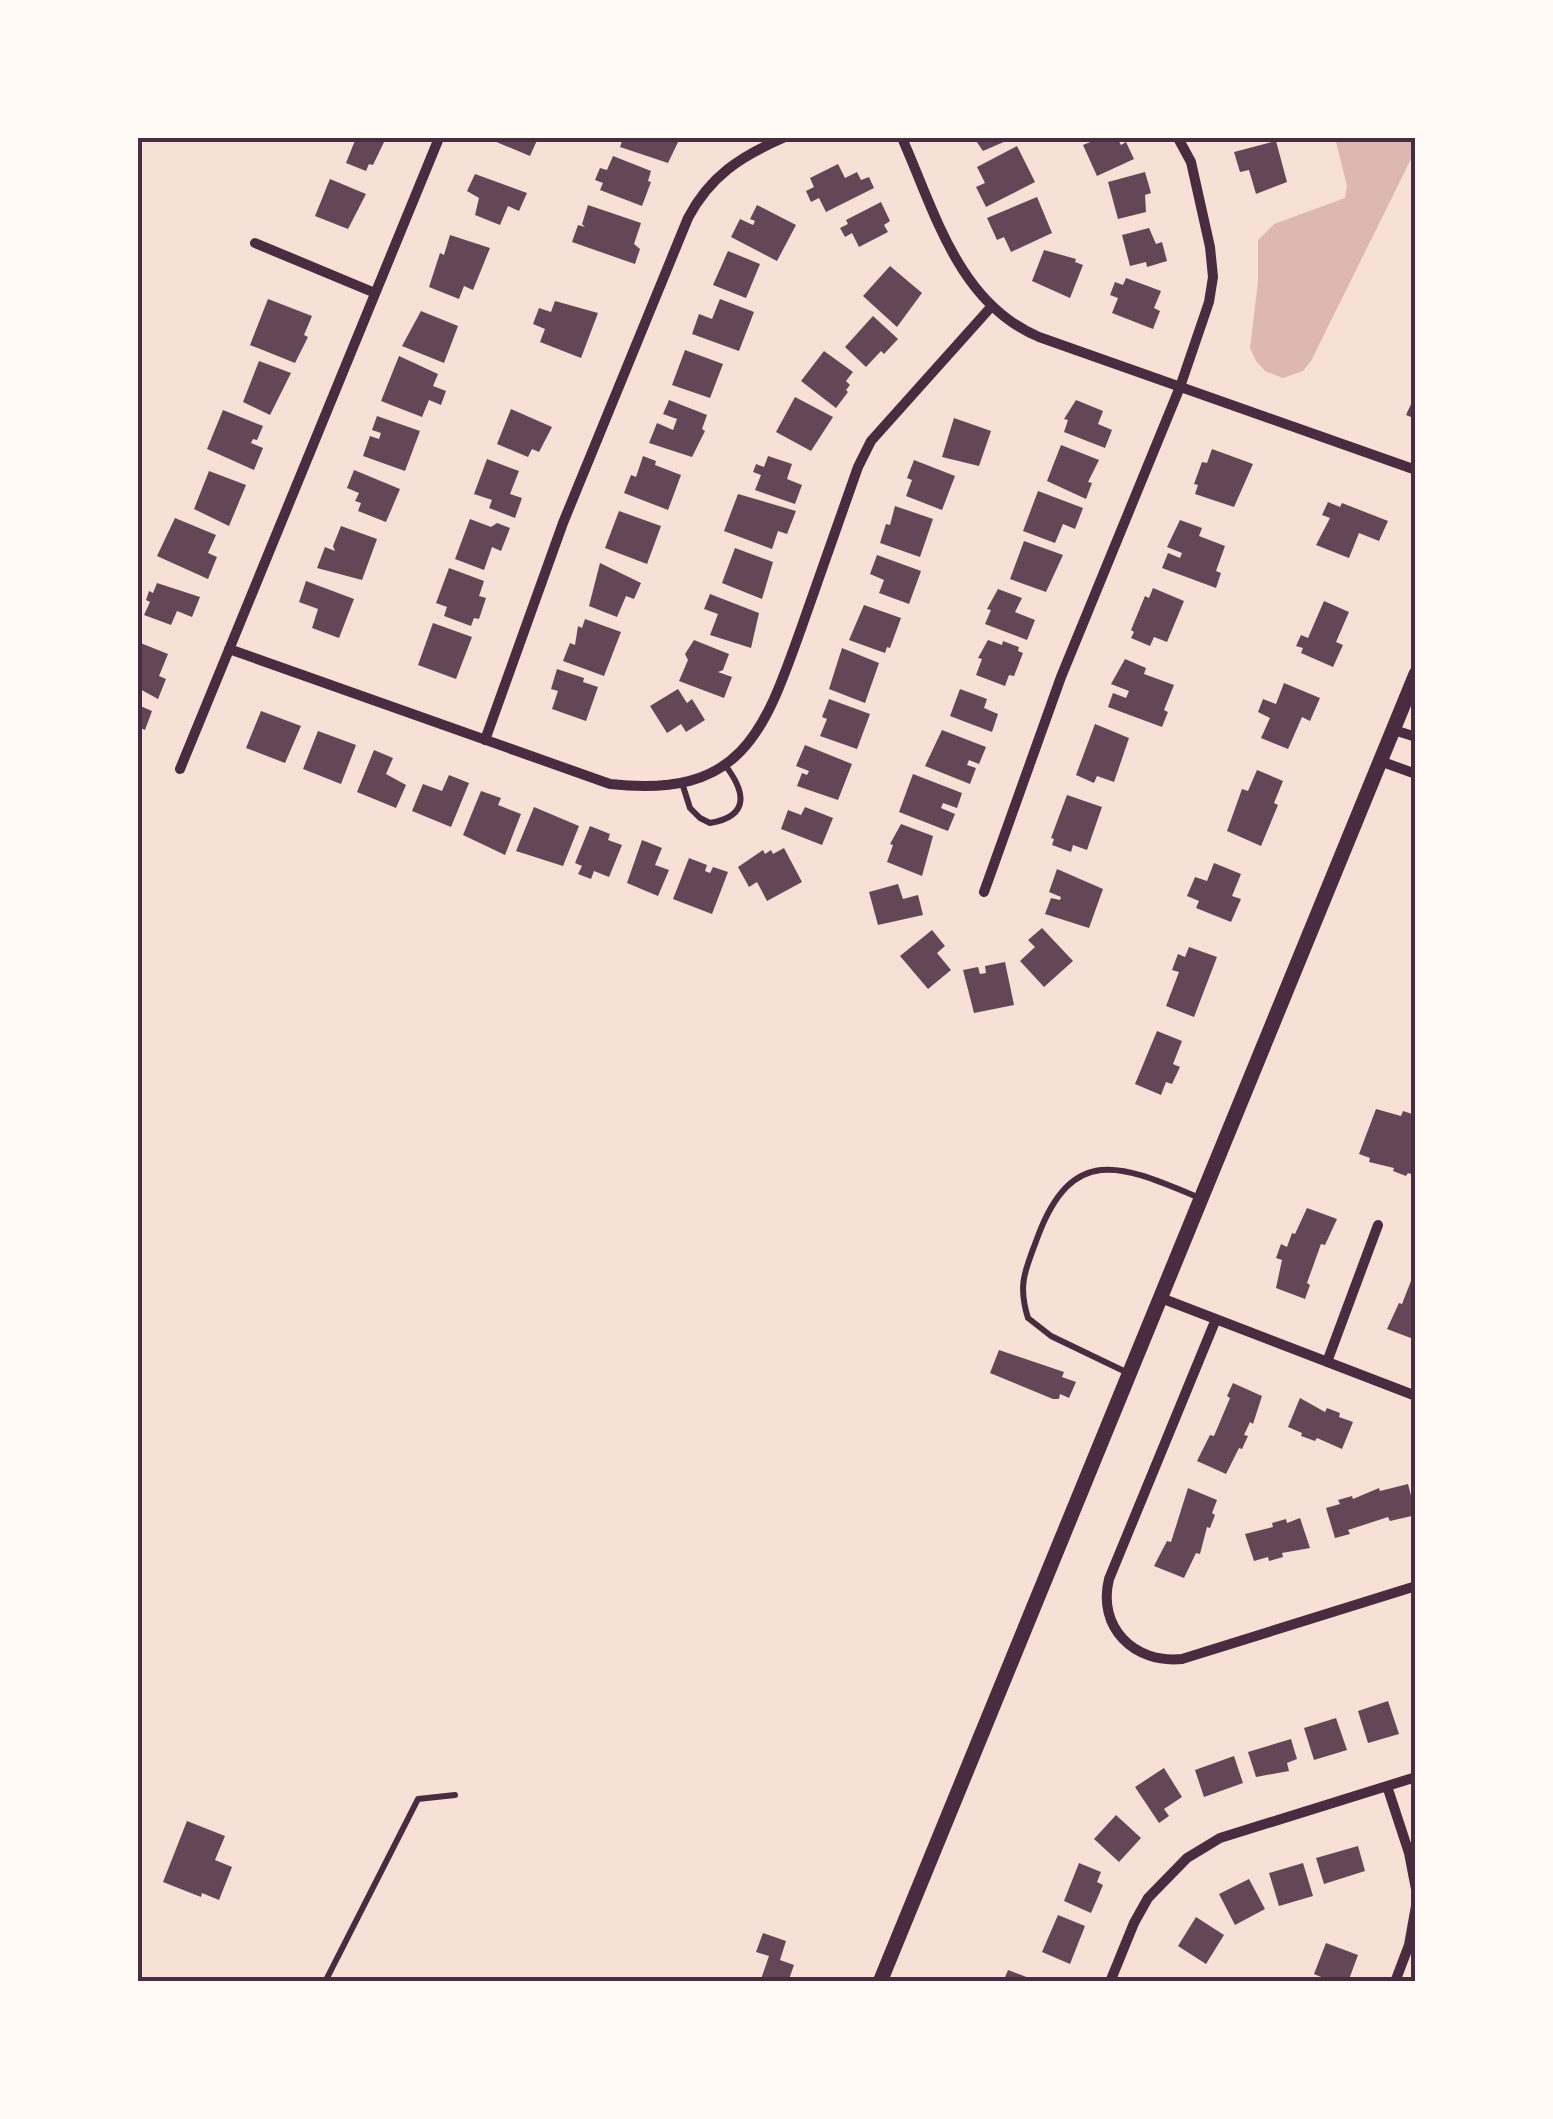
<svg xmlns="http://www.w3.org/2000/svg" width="1553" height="2119" font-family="'Exo 2',sans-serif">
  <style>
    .water { fill: #dcb8b0 }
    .building { fill: #644757 }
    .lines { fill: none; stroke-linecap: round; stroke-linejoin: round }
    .service { stroke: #4a2c40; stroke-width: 6 }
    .minor { stroke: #4a2c40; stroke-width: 10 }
    .tertiary { stroke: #4a2c40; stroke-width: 15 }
    .neatline { fill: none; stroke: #4a2c40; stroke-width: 4 }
  </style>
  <rect width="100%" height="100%" fill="#f7e1d7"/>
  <path class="water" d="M1335,138H1415V151L1311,361L1303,371L1283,378L1265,371L1256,361L1250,348L1258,282V240L1274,224L1345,198L1347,186Z"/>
  <path class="building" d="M356,138H386L373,165L369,164L366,171L346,163Z
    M487,138H538L530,156Z
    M623,138L633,139L680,138L668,163L620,147Z
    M974,138H1004L1006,141L983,151Z
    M1100,138H1117L1121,145L1126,142L1134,159L1097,176L1083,145Z
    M1276,141L1287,182L1256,194L1249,170L1240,172L1234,152Z
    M1017,146L1035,182L986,207L976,187L985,183L977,167Z
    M613,156L651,171L648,181L651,182L642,206L600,190L603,183L595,180L600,168L607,170Z
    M838,164L845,178L857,172L861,180L869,177L874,188L826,212L819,198L811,202L806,191L814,187L810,178Z
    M1145,172L1151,193L1145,195L1146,212L1118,219L1108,182Z
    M475,174L527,193L519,211L508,206L500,225L475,215L479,198L467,191Z
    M330,179L366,194L348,229L315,216Z
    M1037,197L1052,233L1011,252L1004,237L997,240L987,218Z
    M881,202L890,221L884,225L888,232L859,247L852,233L845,237L840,228L848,224L846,220Z
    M588,205L641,223L634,244L640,249L635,264L572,242L578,225L585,227L582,224Z
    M757,205L796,225L777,261L731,237L740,219L753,225L755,221L750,219Z
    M1149,228L1156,244L1162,242L1167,261L1147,267L1146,262L1130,266L1122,235Z
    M450,235L490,248L473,290L464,286L459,299L429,287L440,253L444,255Z
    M1044,250L1076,259L1075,262L1083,265L1070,298L1032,281Z
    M728,251L760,264L746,298L713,285Z
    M890,266L922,293L897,327L863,296Z
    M1126,278L1161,291L1154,308L1160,311L1153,329L1112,313L1118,298L1110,295L1115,282L1123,285Z
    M268,299L312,316L304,335L308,337L295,363L250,345Z
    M720,299L754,312L739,351L692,334L699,314L712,319Z
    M555,301L598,313L581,358L540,342L545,329L533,324L539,308L551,312Z
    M421,311L458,326L444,363L402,346Z
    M873,316L898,339L884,354L881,351L866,367L845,347Z
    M685,350L723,364L710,398L672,385Z
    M824,351L853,372L846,381L850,385L846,390L848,392L836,408L801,381Z
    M399,356L438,374L433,386L446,391L441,405L429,400L422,417L381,401Z
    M259,361L291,373L270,415L243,402Z
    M1416,393V419L1406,415Z
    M795,397L833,417L811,451L776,432Z
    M669,400L707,415L702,429L705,431L692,457L649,443L657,423L673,430L677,419L663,414Z
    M1076,400L1103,411L1098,424L1112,430L1105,448L1064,432L1068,420L1064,419Z
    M511,409L552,427L539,452L532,449L528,457L497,444Z
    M223,410L263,426L257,440L253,439L251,443L263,448L254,470L207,449Z
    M377,416L420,431L405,471L363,456L370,436L379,439L381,433L372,430Z
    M954,418L991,431L979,466L942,457Z
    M1061,445L1099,460L1088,482L1092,483L1086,499L1047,481Z
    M1212,449L1253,464L1234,507L1195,494L1198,485L1194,484L1202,462L1207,463Z
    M643,456L656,461L655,465L681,475L668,510L624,493L631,475L636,477Z
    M768,456L792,464L787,479L802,485L795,504L755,490L761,475L753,472L756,464L764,467Z
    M487,459L519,471L510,494L522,498L515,518L489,508L492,500L474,494Z
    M914,460L955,476L942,510L906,496L912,480L907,478Z
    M354,470L400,489L386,522L358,511L361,503L355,501L359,493L347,488Z
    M209,471L246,485L229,526L194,509Z
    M1038,491L1083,508L1075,529L1063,524L1055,543L1023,531Z
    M738,494L796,511L787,534L778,531L772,549L724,531Z
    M1328,502L1340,507L1342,503L1388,521L1379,541L1359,533L1349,558L1316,545L1330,518L1322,515Z
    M895,506L933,519L920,557L880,543L886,524L890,525Z
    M619,511L661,526L647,564L605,548Z
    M175,518L216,535L208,553L217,557L208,579L157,556Z
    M470,519L491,527L497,523L510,528L501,551L492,547L484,570L455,559Z
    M1180,520L1202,528L1199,536L1225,546L1216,571L1221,573L1216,588L1162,568L1168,553L1180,558L1182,553L1167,547Z
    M341,526L377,539L362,580L317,568L325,547L335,551L333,546Z
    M1024,541L1063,555L1046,592L1010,579Z
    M735,548L773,562L762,599L722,583Z
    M877,555L921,571L909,604L879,593L884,580L870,574Z
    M600,563L641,583L634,599L626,596L617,617L589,606Z
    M449,568L484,581L479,596L486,598L479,619L474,618L471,626L444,616L447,607L436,603Z
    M306,581L354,599L339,638L312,628L318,609L299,602Z
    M157,583L200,597L192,617L177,611L171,625L144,615L150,602L146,600L149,591L153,593Z
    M1153,588L1184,601L1167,642L1154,637L1150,646L1131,638L1134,632L1131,630L1145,596L1149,598Z
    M998,589L1022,598L1015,612L1035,620L1027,640L985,624L991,610L987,609Z
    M710,594L759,613L751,648L710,635L718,614L704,609Z
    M1324,601L1349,612L1336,642L1343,645L1333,667L1301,653L1303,648L1296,646L1301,635L1308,638Z
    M864,605L901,618L890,648L887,647L885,653L849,640Z
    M585,619L621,632L604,676L563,661L570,643L575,645L578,626L582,628Z
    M433,623L472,637L456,679L418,665Z
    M694,640L729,654L723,670L718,672L732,677L724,698L679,681L688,660L685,654Z
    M988,640L1002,645L1003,641L1019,647L1018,651L1023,653L1014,676L1009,675L1005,686L976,675L982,659L978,658Z
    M138,642L168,654L159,676L166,679L158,699L138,688Z
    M842,648L879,663L865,703L829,689Z
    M1125,659L1146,668L1144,674L1174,685L1164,710L1168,712L1162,727L1108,707L1113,693L1126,698L1129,691L1111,684Z
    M557,669L584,678L583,682L598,687L586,721L552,709L558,691L551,689Z
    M1284,683L1320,698L1310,721L1302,717L1288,749L1261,738L1270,718L1258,712L1263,699L1276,704Z
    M678,689L687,703L692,699L705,720L686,732L681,724L667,733L650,706Z
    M960,689L987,699L984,708L998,714L992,732L950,716Z
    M829,699L870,714L857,749L820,736L827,719L822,717Z
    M138,705L152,711L145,730L138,727Z
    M261,711L301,726L285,763L246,748Z
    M1095,724L1129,738L1114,782L1097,776L1094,783L1076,775Z
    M942,730L986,747L979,764L969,760L967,765L976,768L970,784L925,766Z
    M318,731L356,745L341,784L303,769Z
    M805,745L852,764L838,800L797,786L802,773L807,775L809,771L796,766Z
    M374,750L393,758L386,774L406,785L396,808L357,792Z
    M1257,770L1283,781L1274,803L1278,805L1261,846L1227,831L1242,789L1248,791Z
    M913,774L962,793L957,808L943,803L941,808L955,814L948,831L899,812Z
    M449,775L469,783L451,827L412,811L423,784L442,791Z
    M481,791L501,798L498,805L521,814L505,855L463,835Z
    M1067,795L1102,807L1087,850L1073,845L1071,852L1052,845L1054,839L1051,838Z
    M534,807L579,826L563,866L516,851Z
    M805,807L833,818L822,845L781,829L788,810L801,815Z
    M901,824L933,836L922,876L887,862L893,845L890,844Z
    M590,826L610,834L608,840L622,845L609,877L594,871L591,879L578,874L582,866L575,863Z
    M642,840L662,848L655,865L669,870L658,896L627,883Z
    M784,848L802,882L767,901L757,882L749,887L738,867L763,850L765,854L771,850L773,854Z
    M689,858L707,865L705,871L710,873L713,867L728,872L712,914L673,899Z
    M1214,863L1241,874L1232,896L1241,899L1231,922L1196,908L1199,901L1187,896L1195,877L1207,881Z
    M1057,869L1103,889L1089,928L1045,914L1051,898L1060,900L1061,897L1049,892Z
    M898,884L903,899L918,895L923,915L878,925L869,892Z
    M1042,928L1073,961L1044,987L1020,961L1035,947L1028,940Z
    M932,930L945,946L937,953L951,970L928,989L900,956Z
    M1189,947L1217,957L1194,1017L1166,1006L1179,972L1172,970L1178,954L1185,957Z
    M1005,962L1014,1005L974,1013L963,970L978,967L980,974L986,973L985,966Z
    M1157,1031L1182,1041L1173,1064L1180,1067L1172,1084L1166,1082L1161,1095L1135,1084Z
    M1376,1109L1401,1116L1403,1111L1415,1115L1416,1176L1408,1173L1406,1176L1393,1171L1394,1168L1369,1162L1370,1158L1359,1154Z
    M1307,1208L1337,1219L1325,1245L1321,1244L1307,1283L1310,1285L1305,1299L1276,1288L1282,1260L1276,1258L1281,1244L1287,1247L1292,1233L1295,1234Z
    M1416,1268V1340L1387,1329L1399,1303L1402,1304Z
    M999,1350L1064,1372L1062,1377L1076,1382L1069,1398L1060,1394L1059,1399H1053L990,1373Z
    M1233,1383L1262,1396L1253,1424L1250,1422L1244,1435L1248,1436L1242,1449L1239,1448L1226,1474L1197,1461L1210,1435L1214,1436L1230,1398L1227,1396Z
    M1300,1398L1325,1412L1327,1408L1340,1413L1339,1417L1353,1422L1342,1449L1317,1438L1315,1441L1301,1436L1302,1433L1288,1427Z
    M1408,1484L1416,1515L1390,1521L1388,1517L1348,1530L1350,1534L1335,1538L1326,1508L1340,1504L1338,1500L1352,1496L1353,1499L1379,1488L1380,1491Z
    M1188,1488L1217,1500L1212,1513L1215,1515L1210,1528L1207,1527L1200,1554L1196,1553L1184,1578L1154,1566L1167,1541L1171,1542Z
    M1300,1518L1310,1548L1282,1553L1283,1557L1269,1561L1268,1557L1254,1561L1245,1534L1273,1527L1272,1523L1286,1519L1287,1523Z
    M1388,1701L1399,1734L1368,1743L1358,1711Z
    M1336,1718L1347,1750L1314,1760L1304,1728Z
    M1291,1739L1297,1759L1287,1763L1289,1771L1256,1777L1248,1752Z
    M1234,1756L1243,1783L1204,1797L1195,1770Z
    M1164,1768L1182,1797L1164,1809L1169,1816L1159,1823L1135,1787Z
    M1116,1815L1141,1838L1119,1862L1094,1839Z
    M187,1821L225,1836L215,1860L232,1867L219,1900L202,1893L201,1897L163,1882Z
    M1358,1846L1365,1871L1324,1884L1316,1858Z
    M1079,1863L1101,1872L1097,1882L1103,1885L1091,1913L1064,1901Z
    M1303,1863L1313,1896L1279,1906L1269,1873Z
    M1249,1879L1265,1909L1235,1925L1219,1894Z
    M1058,1915L1085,1926L1070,1964L1042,1952Z
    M1196,1917L1224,1935L1206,1964L1178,1946Z
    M763,1933L786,1941L780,1960L794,1965L788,1982H760L769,1956L756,1952Z
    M1326,1943L1358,1955L1348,1982H1333L1314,1974Z
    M1008,1970L1037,1981V1982H1003Z"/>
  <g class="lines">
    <path class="service" d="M682,783L690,808L700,818L710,823C751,816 745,791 725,765
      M1128,1373L1051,1336L1028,1318C1017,1283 1026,1269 1038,1236C1074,1141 1125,1167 1200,1198
      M325,1982L418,1799L455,1795"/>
    <path class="minor" d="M902,138C935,212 958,303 1039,337L1416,470
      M255,243L375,293
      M229,649L610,784C742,799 764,733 802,626C821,573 839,520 858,467L871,441L991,307
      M1394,730L1416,737
      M485,740L563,523L688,218C710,176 741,156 783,138
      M1380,761L1416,774
      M180,769L439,138
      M984,892L1061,677L1180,387L1209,302L1213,277L1210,247L1191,162L1178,138
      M1161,1298L1416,1396
      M1216,1319L1109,1579C1097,1627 1134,1664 1182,1659L1416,1586
      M1327,1362L1378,1225
      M1387,1786L1409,1853L1416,1889
      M1110,1982L1134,1923L1148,1898L1187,1858L1220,1838L1416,1777
      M1395,1982L1409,1945L1416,1906"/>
    <path class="tertiary" d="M880,1982L1416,674"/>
  </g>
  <rect width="1553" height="2119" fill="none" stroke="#fffaf5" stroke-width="280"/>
  <rect x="140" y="140" width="1273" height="1839" class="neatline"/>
</svg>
